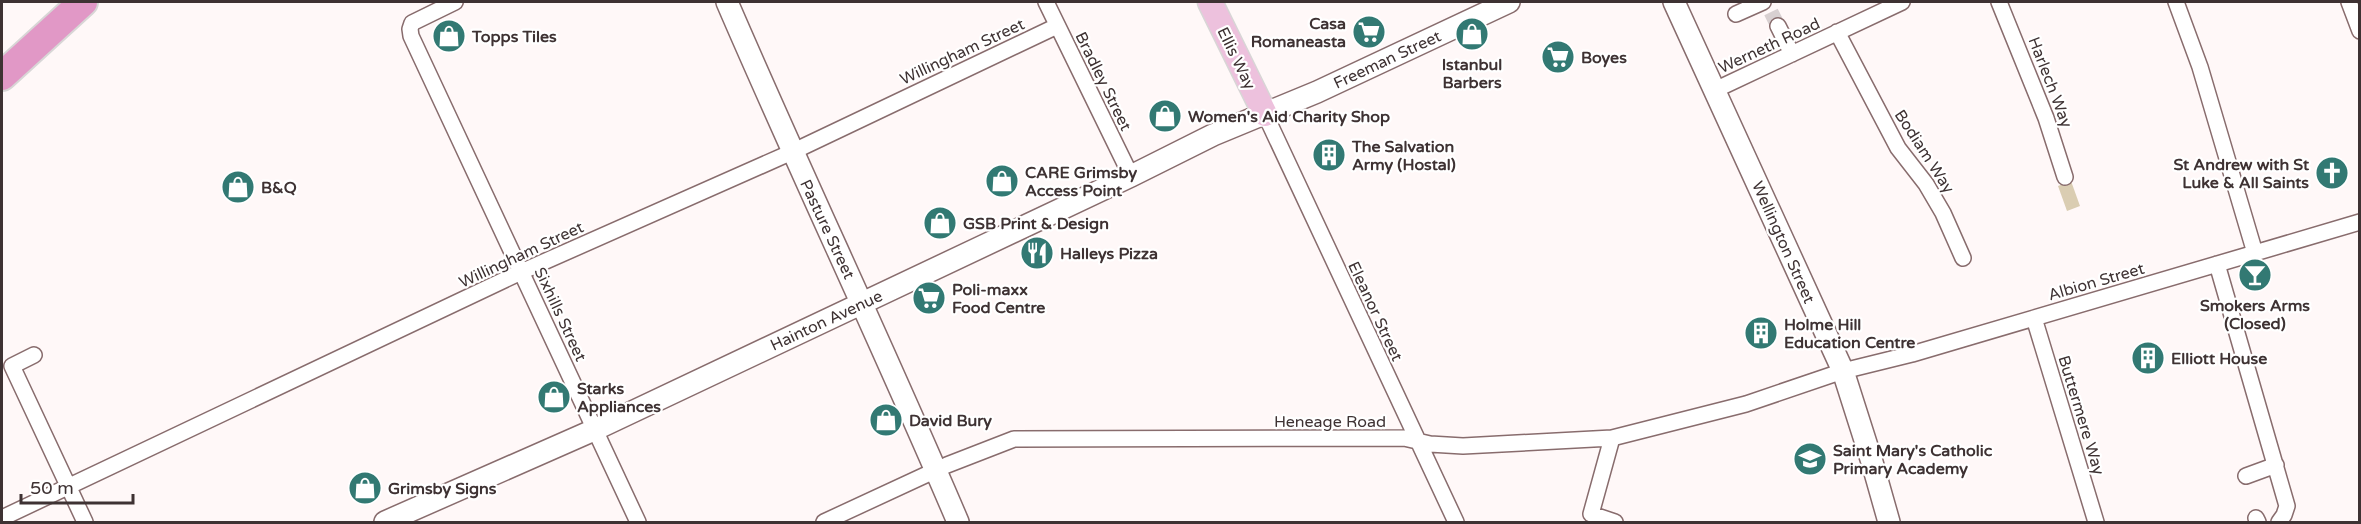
<svg xmlns="http://www.w3.org/2000/svg" width="2361" height="524" font-family="'Varela Round',sans-serif">
  <style>
    .green { fill: #dacdb2 }
    .lines { fill: none; stroke-linecap: round; stroke-linejoin: round }
    .street-tunnel { stroke: #d8d0d1; stroke-width: 15; stroke-dasharray: 15 8; stroke-linecap: butt }
    .street-casing { stroke: #886c6d; stroke-width: 18 }
    .secondary-casing { stroke: #886c6d; stroke-width: 24 }
    .primary-casing { stroke: #d8d6d6; stroke-width: 27 }
    .highway-casing { stroke: #d8d6d6; stroke-width: 32 }
    .street { stroke: #fff; stroke-width: 15 }
    .secondary { stroke: #fff; stroke-width: 21 }
    .primary { stroke: #edc1dd; stroke-width: 24 }
    .highway { stroke: #e198c6; stroke-width: 28 }
    .labels { text-anchor: middle; stroke-width: 4.5; stroke-linejoin: round; paint-order: stroke }
    .poi-label { font-size: 16px; font-weight: bold; fill: #3e3233; stroke: #fff; text-anchor: start }
    .street-label { font-size: 16px; fill: #3e3233; stroke: #fff }
  </style>
  <rect width="100%" height="100%" fill="#fff8f8"/>
  <path class="green" d="M2071,181L2080,206L2067,211L2058,186Z"/>
  <g class="lines">
    <path class="street-tunnel" d="M1771,12L1778,26"/>
    <defs>
      <path id="street" d="M455,2L412,23L410,29L411,36L638,522
        M1046,2L1131,176
        M1999,2L2046,118L2065,177
        M2176,2L2200,67L2255,253
        M2349,2L2360,31
        M1736,14L1763,2
        M1778,26L1792,54
        M1837,32L1898,148L1926,184L1943,213L1963,258
        M1715,90L1902,2
        M1265,114L1456,522
        M2217,264L2287,506L2284,515L2279,522
        M2034,318L2096,522
        M34,355L12,366L85,522
        M1612,438L1591,514L1615,522
        M2246,476L2276,465
        M2,518L521,272L792,152L1057,26
        M2256,518L2258,522
        M824,522L947,465L1014,439L1404,438L1430,444L1463,446L1612,438L1746,404L1843,371L1912,354L2360,222"/>
      <path id="secondary" d="M727,2C802,176 884,348 958,522
        M1674,2L1843,371L1872,462L1889,522
        M385,522L594,430L1131,176L1213,135L1317,92L1509,2"/>
      <path id="primary" d="M1210,2L1265,114"/>
      <path id="highway" d="M2,76L83,2"/>
    </defs>
    <use href="#street" class="street-casing"/>
    <use href="#secondary" class="secondary-casing"/>
    <use href="#primary" class="primary-casing"/>
    <use href="#highway" class="highway-casing"/>
    <use href="#street" class="street"/>
    <use href="#secondary" class="secondary"/>
    <use href="#primary" class="primary"/>
    <use href="#highway" class="highway"/>
  </g>
  <defs>
    <symbol id="supermarket-disc" viewBox="-11 -11 22 22"><circle r="9.5" fill="#327973" stroke="#fff"/><path d="M-6-5.5h2.5l.6 2H6L4.5 2H-2.5L-4.4-4H-6ZM-1.5 3.2a1.3 1.3 0 1 0 .1 0ZM3 3.2a1.3 1.3 0 1 0 .1 0Z" fill="#fff"/></symbol>
    <symbol id="shop-disc" viewBox="-11 -11 22 22"><circle r="9.5" fill="#327973" stroke="#fff"/><path d="M-5-2.5h2.3a2.7 3.5 0 0 1 5.4 0H5L5.5 6h-11ZM-1.5-2.5h3a1.5 2.3 0 0 0-3 0Z" fill="#fff"/></symbol>
    <symbol id="building-disc" viewBox="-11 -11 22 22"><circle r="9.5" fill="#327973" stroke="#fff"/><path d="M-4-6H4V6H1V3H-1V6H-4ZM-2.5-4.3h1.7v1.8h-1.7ZM.8-4.3h1.7v1.8H.8ZM-2.5-1h1.7V.8h-1.7ZM.8-1h1.7V.8H.8Z" fill="#fff"/></symbol>
    <symbol id="church-disc" viewBox="-11 -11 22 22"><circle r="9.5" fill="#327973" stroke="#fff"/><path d="M-1.2-6h2.4v3.5h3.3v2.4h-3.3V6h-2.4V-.1h-3.3v-2.4h3.3Z" fill="#fff"/></symbol>
    <symbol id="restaurant-disc" viewBox="-11 -11 22 22"><circle r="9.5" fill="#327973" stroke="#fff"/><path d="M-5-6h1v4h1v-4h1v4h1v-4h1v5L-1.5 .5V6h-2V.5L-5-1ZM5-6V6H3V1.5H1.5Q1.5-4 5-6Z" fill="#fff"/></symbol>
    <symbol id="bar-disc" viewBox="-11 -11 22 22"><circle r="9.5" fill="#327973" stroke="#fff"/><path d="M-6-5H6L.8 .8V4.5H3.5V6h-7V4.5H-.8V.8Z" fill="#fff"/></symbol>
    <symbol id="school-disc" viewBox="-11 -11 22 22"><circle r="9.5" fill="#327973" stroke="#fff"/><path d="M0-5L7-2L0 1L-7-2ZM-4 1L0 2.5L4 1V4Q0 6-4 4Z" fill="#fff"/></symbol>
  </defs>
  <g fill-rule="evenodd">
    <use href="#supermarket-disc" x="1350" y="13" width="38" height="38"/>
    <use href="#shop-disc" x="1453" y="15" width="38" height="38"/>
    <use href="#shop-disc" x="430" y="17" width="38" height="38"/>
    <use href="#supermarket-disc" x="1539" y="38" width="38" height="38"/>
    <use href="#shop-disc" x="1146" y="97" width="38" height="38"/>
    <use href="#building-disc" x="1310" y="136" width="38" height="38"/>
    <use href="#church-disc" x="2313" y="154" width="38" height="38"/>
    <use href="#shop-disc" x="983" y="162" width="38" height="38"/>
    <use href="#shop-disc" x="219" y="168" width="38" height="38"/>
    <use href="#shop-disc" x="921" y="204" width="38" height="38"/>
    <use href="#restaurant-disc" x="1018" y="234" width="38" height="38"/>
    <use href="#bar-disc" x="2236" y="256" width="38" height="38"/>
    <use href="#supermarket-disc" x="910" y="279" width="38" height="38"/>
    <use href="#building-disc" x="1742" y="314" width="38" height="38"/>
    <use href="#building-disc" x="2129" y="339" width="38" height="38"/>
    <use href="#shop-disc" x="535" y="378" width="38" height="38"/>
    <use href="#shop-disc" x="867" y="401" width="38" height="38"/>
    <use href="#school-disc" x="1791" y="440" width="38" height="38"/>
    <use href="#shop-disc" x="346" y="469" width="38" height="38"/>
  </g>
  <g class="labels">
    <g class="poi-label">
      <text x="1346" y="29" text-anchor="end">Casa<tspan x="1346" dy="18">Romaneasta</tspan></text>
      <text x="472" y="42">Topps Tiles</text>
      <text x="1581" y="63">Boyes</text>
      <text x="1472" y="70" text-anchor="middle">Istanbul<tspan x="1472" dy="18">Barbers</tspan></text>
      <text x="1188" y="122">Women's Aid Charity Shop</text>
      <text x="1352" y="152">The Salvation<tspan x="1352" dy="18">Army (Hostal)</tspan></text>
      <text x="2309" y="170" text-anchor="end">St Andrew with St<tspan x="2309" dy="18">Luke &amp; All Saints</tspan></text>
      <text x="1025" y="178">CARE Grimsby<tspan x="1025" dy="18">Access Point</tspan></text>
      <text x="261" y="193">B&amp;Q</text>
      <text x="963" y="229">GSB Print &amp; Design</text>
      <text x="1060" y="259">Halleys Pizza</text>
      <text x="952" y="295">Poli-maxx<tspan x="952" dy="18">Food Centre</tspan></text>
      <text x="2255" y="311" text-anchor="middle">Smokers Arms<tspan x="2255" dy="18">(Closed)</tspan></text>
      <text x="1784" y="330">Holme Hill<tspan x="1784" dy="18">Education Centre</tspan></text>
      <text x="2171" y="364">Elliott House</text>
      <text x="577" y="394">Starks<tspan x="577" dy="18">Appliances</tspan></text>
      <text x="909" y="426">David Bury</text>
      <text x="1833" y="456">Saint Mary's Catholic<tspan x="1833" dy="18">Primary Academy</tspan></text>
      <text x="388" y="494">Grimsby Signs</text>
    </g>
    <g class="street-label">
      <text transform="translate(1769 45) rotate(-25)" y="6">Werneth Road</text>
      <text transform="translate(962 51) rotate(-25)" y="6">Willingham Street</text>
      <text transform="translate(1237 58) rotate(64)" y="6">Ellis Way</text>
      <text transform="translate(1387 59) rotate(-25)" y="6">Freeman Street</text>
      <text transform="translate(1104 81) rotate(64)" y="6">Bradley Street</text>
      <text transform="translate(2051 82) rotate(69)" y="6">Harlech Way</text>
      <text transform="translate(1925 151) rotate(57)" y="6">Bodiam Way</text>
      <text transform="translate(828 229) rotate(65)" y="6">Pasture Street</text>
      <text transform="translate(1784 242) rotate(66)" y="6">Wellington Street</text>
      <text transform="translate(521 254) rotate(-25)" y="6">Willingham Street</text>
      <text transform="translate(2096 281) rotate(-16)" y="6">Albion Street</text>
      <text transform="translate(1376 311) rotate(65)" y="6">Eleanor Street</text>
      <text transform="translate(561 314) rotate(65)" y="6">Sixhills Street</text>
      <text transform="translate(826 320) rotate(-25)" y="6">Hainton Avenue</text>
      <text transform="translate(2082 415) rotate(73)" y="6">Buttermere Way</text>
      <text x="1330" y="427">Heneage Road</text>
    </g>
  </g>
  <rect width="2361" height="524" fill="none" stroke="#3e3233" stroke-width="6"/>
  <path d="M21 494v9h112v-9" fill="none" stroke="#3e3233" stroke-width="3"/>
  <text x="30" y="494" font-size="18" fill="#3e3233" stroke="#ffffff" stroke-width="4.5" paint-order="stroke">50 m</text>
</svg>
